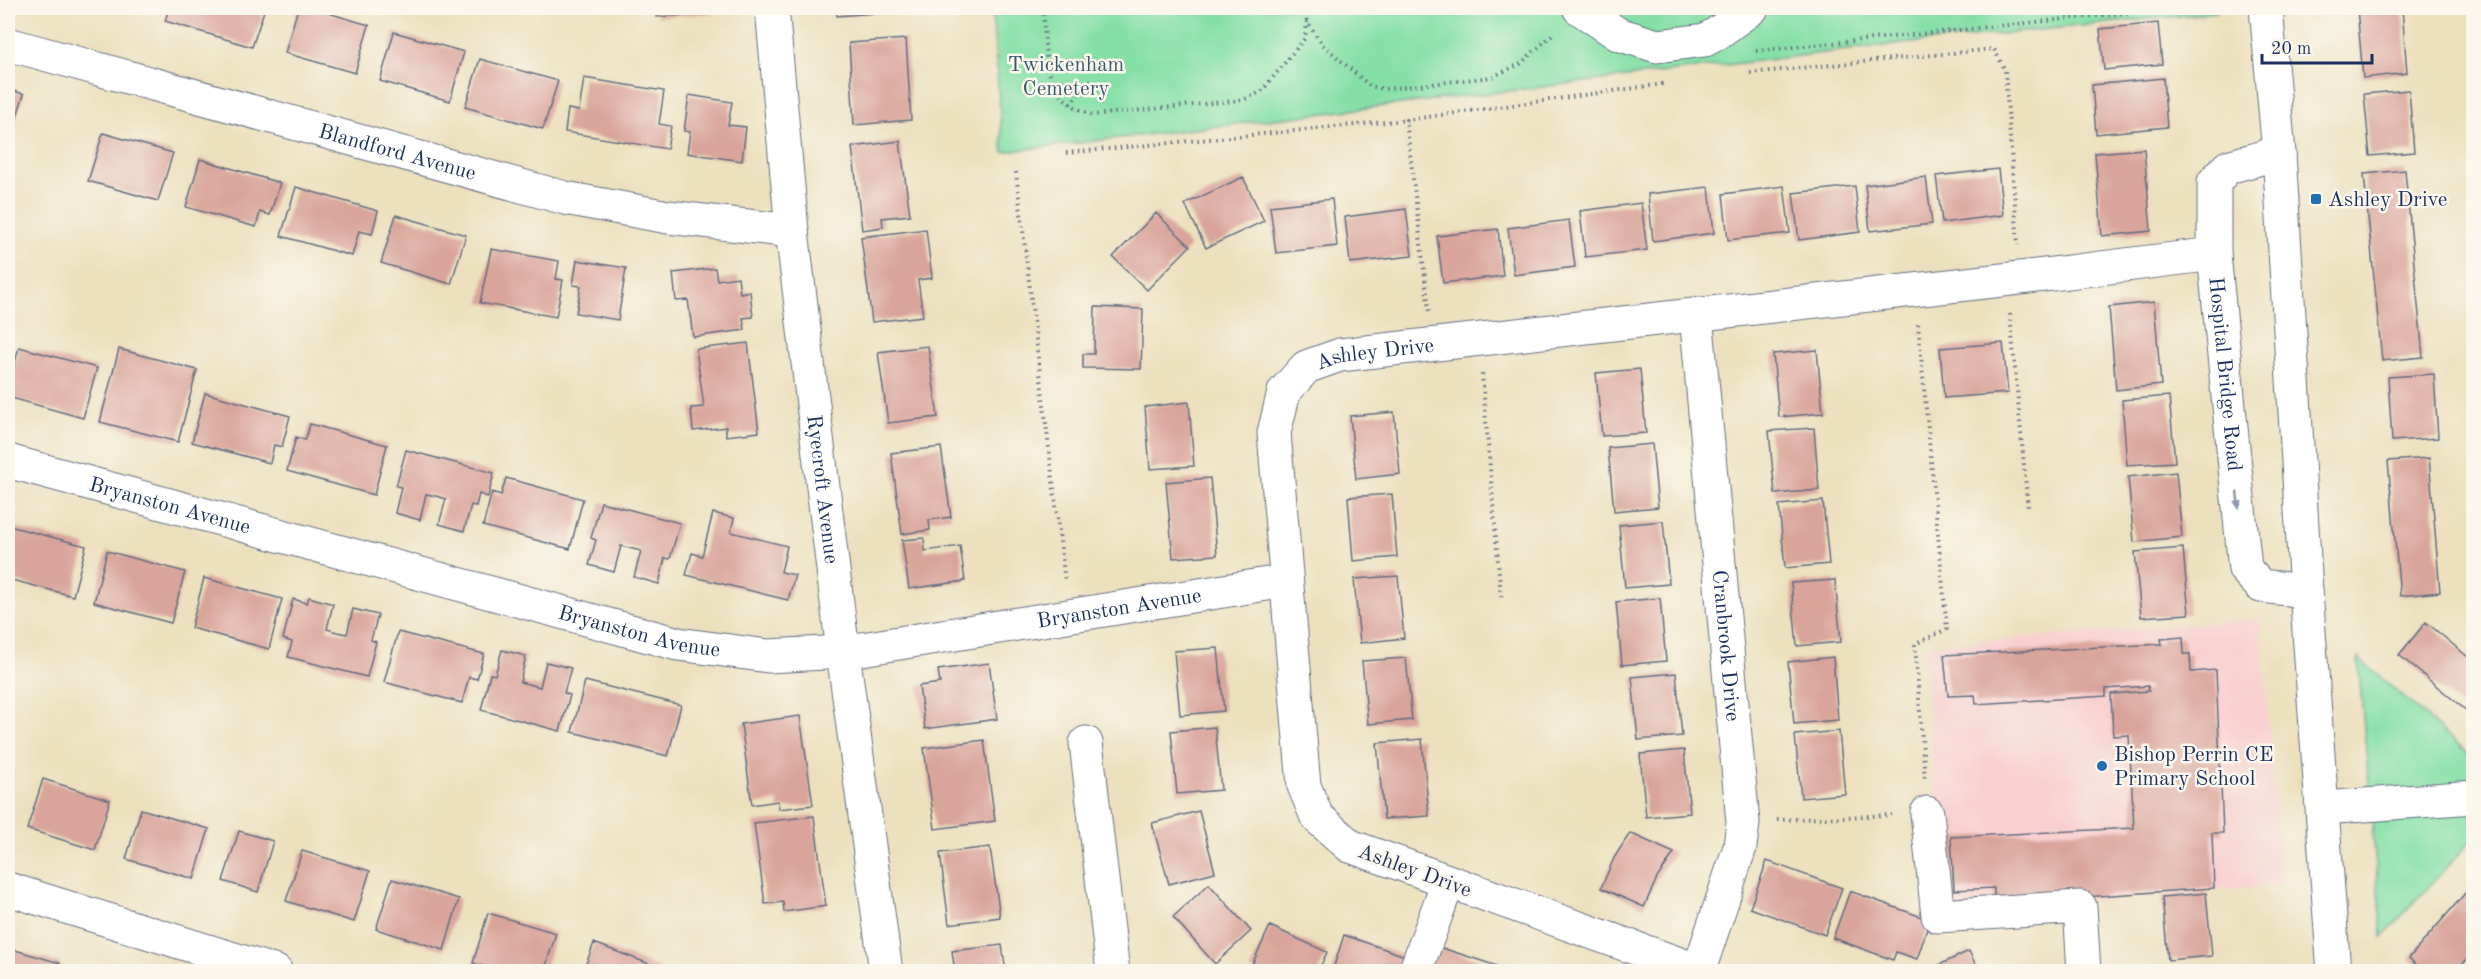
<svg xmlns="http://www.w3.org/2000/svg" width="2481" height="979" font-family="'Old Standard TT',serif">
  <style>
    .built { fill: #f7d0cf }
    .green { fill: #85e0a6; stroke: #508882; stroke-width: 1.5 }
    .building { fill: #d9a49a }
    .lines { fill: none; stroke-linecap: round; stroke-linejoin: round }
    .minor-casing { stroke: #646d80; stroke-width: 35 }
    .major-casing { stroke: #646d80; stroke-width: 35 }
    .path { stroke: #646d80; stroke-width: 4; stroke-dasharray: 1.5 4.5; stroke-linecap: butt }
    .minor { stroke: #fff; stroke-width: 33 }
    .major { stroke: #fff; stroke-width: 33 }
    .oneway { fill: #8d97ae }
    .poi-dot { fill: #1f6fb2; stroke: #fbf7ec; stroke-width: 2 }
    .labels { text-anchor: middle; stroke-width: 5; stroke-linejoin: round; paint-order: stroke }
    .park-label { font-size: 21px; fill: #365b70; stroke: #fbf7ec }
    .street-label { font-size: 21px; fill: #1b2f5e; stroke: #fbf7ec }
    .poi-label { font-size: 21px; fill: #1b2f5e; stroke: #fbf7ec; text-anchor: start }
  </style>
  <rect width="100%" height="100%" fill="#fbf7ec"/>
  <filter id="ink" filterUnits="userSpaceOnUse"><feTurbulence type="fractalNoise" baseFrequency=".0167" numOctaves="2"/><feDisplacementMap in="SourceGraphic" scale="12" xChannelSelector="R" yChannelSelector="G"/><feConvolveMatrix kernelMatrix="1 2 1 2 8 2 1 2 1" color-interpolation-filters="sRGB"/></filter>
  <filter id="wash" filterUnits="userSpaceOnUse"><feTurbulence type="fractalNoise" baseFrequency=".008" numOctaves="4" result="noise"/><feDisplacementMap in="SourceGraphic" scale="24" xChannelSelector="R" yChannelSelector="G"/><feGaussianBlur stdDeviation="1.35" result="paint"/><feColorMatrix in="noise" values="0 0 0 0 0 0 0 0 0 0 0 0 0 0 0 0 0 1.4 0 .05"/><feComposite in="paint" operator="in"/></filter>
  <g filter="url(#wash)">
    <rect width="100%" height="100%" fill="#ece0be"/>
    <path class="built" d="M2260,619L2282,885L1945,912L1923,646Z"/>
    <path class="green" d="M992,8H2216L2217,12L1873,47L1003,152Z
      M2358,658L2473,757V839L2382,937Z"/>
    <g id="blocks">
      <path class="building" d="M169,8H265L252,47L165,21Z
        M298,8H311L369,25L355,73L285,53Z
        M656,8H713L714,13L657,17Z
        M836,8H886L887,12L837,16Z
        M2357,8H2402L2407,73L2363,78Z
        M2158,23L2162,64L2104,70L2100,29Z
        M394,32L464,52L450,101L380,81Z
        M906,39L911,120L854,125L849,43Z
        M480,59L558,81L543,129L465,107Z
        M584,78L664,91L659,124L671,126L667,149L565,132L568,109L579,111Z
        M2163,78L2167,127L2096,134L2092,85Z
        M8,89L24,94L8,145Z
        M2409,90L2414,152L2370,156L2364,94Z
        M689,95L732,102L728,125L746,127L742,161L687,153L690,132L684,131Z
        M103,133L173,153L158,201L88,181Z
        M900,141L910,215L882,218L883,227L862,230L852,147Z
        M2144,149L2151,231L2102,236L2095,153Z
        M200,159L280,183L270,215L260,212L256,227L186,207Z
        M1998,169L2003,215L1942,223L1936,176Z
        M2405,170L2423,357L2382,361L2364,174Z
        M1243,177L1264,221L1206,248L1185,204Z
        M1926,177L1932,224L1870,231L1865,185Z
        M1784,186L1790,233L1728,240L1723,194Z
        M1855,186L1860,232L1799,240L1793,193Z
        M296,187L378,211L372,234L359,231L352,256L281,236Z
        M1709,187L1714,233L1653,241L1648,194Z
        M1332,199L1337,246L1276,253L1270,206Z
        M1641,203L1647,250L1585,257L1580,211Z
        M1406,209L1412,256L1350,263L1345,217Z
        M1156,213L1190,246L1147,290L1113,257Z
        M396,215L466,235L451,284L381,263Z
        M1569,220L1575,267L1514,275L1508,228Z
        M926,229L932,278L918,280L923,316L872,322L861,237Z
        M1498,229L1503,276L1443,283L1437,236Z
        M491,249L559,261L556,279L563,280L556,317L480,303Z
        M577,260L626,268L618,320L576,313L581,286L573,285Z
        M715,268L717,280L738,277L740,293L750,291L753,317L743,318L745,330L693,337L688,300L676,301L673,273Z
        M2154,302L2161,385L2116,390L2109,307Z
        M1095,307L1143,309L1141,369L1083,368V354H1094Z
        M748,343L759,432L726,436V427L693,431L691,408L704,407L696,349Z
        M2003,343L2008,393L1944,398L1940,348Z
        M928,346L938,417L888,423L878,352Z
        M19,347L97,368L83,418L8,397V388Z
        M119,349L197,370L178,442L100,422Z
        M1817,350L1823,413L1779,417L1773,354Z
        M1640,369L1646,433L1602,436L1596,373Z
        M2434,374L2438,438L2392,441L2388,377Z
        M205,393L290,416L282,447L274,445L270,463L192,442Z
        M2169,396L2175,462L2127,465L2122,400Z
        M1189,402L1194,466L1150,469L1145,407Z
        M1394,412L1400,474L1356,479L1350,416Z
        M310,424L387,445L374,495L287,471L296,437L305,440Z
        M1814,428L1819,490L1775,494L1769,431Z
        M1652,444L1658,507L1614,511L1608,448Z
        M941,447L951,517L929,520L930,530L902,534L891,453Z
        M406,450L494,473L488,497L479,494L476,506L471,505L464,531L439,524L446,499L436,496L426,494L420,520L395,513L401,487L396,486Z
        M2429,458L2440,592L2400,596L2388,461Z
        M2176,472L2182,537L2134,542L2128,477Z
        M506,478L583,499L570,549L483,526L492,492L501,495Z
        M1210,478L1217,555L1173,558L1166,482Z
        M1392,494L1397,557L1353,561L1348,497Z
        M1823,501L1829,564L1785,568L1779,505Z
        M601,502L680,523L670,559L665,558L659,584L634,577L641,551L621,546L614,572L589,565L596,540L591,538Z
        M713,513L734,518L731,532L787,546L781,572L795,575L788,600L686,575L692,553L702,556Z
        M1663,521L1669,584L1625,588L1619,525Z
        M9,526L86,546L73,596L8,579Z
        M924,538L925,551L960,546L965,581L909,589L902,540Z
        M2183,548L2189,614L2141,617L2135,552Z
        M107,551L185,572L171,623L94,602Z
        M1398,576L1404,638L1360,643L1354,579Z
        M204,578L282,599L269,649L191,628Z
        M1835,580L1841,642L1797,646L1791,583Z
        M309,597L333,604L327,629L337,632L347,634L353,609L378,615L371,640L376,642L367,677L288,657L292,642L283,639L293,599L307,603Z
        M1660,598L1666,661L1622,665L1616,602Z
        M2426,622L2474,662V717L2399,655Z
        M398,632L484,654L477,679L469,677L462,703L384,682Z
        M2183,637L2184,654H2190L2191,672L2216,670L2223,833H2212L2214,888L1994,903V888L1954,890L1951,837L2134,828L2129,735L2113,736L2111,694L2149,691L2148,686L2106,689V696L1976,704L1975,695L1948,696L1944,655L2162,644L2161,639Z
        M1218,648L1224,711L1180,715L1174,651Z
        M502,650L526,656L520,682L540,687L546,662L571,668L564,693L570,695L560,731L481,710L490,674L495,675Z
        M1833,657L1838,720L1794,724L1788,662Z
        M1406,658L1412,720L1368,724L1362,661Z
        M989,663L997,719L925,729L919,686L940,683L938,670Z
        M1676,673L1682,736L1638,740L1632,677Z
        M585,681L681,705L668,756L572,732Z
        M800,716L813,805L779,809L778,801L752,805L741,724Z
        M1215,727L1221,790L1177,794L1171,731Z
        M1839,731L1845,794L1801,798L1795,735Z
        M1422,739L1429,816L1384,819L1377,743Z
        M984,740L995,821L935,829L924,748Z
        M1684,750L1690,813L1646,817L1640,754Z
        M8,771L14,773L8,793Z
        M43,779L110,800L95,850L27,829Z
        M141,809L209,829L194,879L126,859Z
        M1199,811L1215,872L1169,884L1152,823Z
        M814,816L826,906L784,912L783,902L765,904L754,823Z
        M239,831L273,841L258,892L223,881Z
        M1630,833L1674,853L1657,878L1644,907L1601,888L1614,858Z
        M990,847L1000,917L949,924L940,853Z
        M302,851L370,871L354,922L286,901Z
        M1767,861L1842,888L1825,935L1750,908Z
        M392,879L459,899L444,950L376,929Z
        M2474,883V951L2456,972H2424L2409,958Z
        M1209,884L1251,931L1215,964L1173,917Z
        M1850,891L1930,920L1917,959L1896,952L1893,960L1833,938Z
        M2206,893L2212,956L2168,960L2162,897Z
        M488,913L556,933L544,972H501L473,963Z
        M1270,926L1327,952L1318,972H1255L1250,969Z
        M1344,935L1405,956L1399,972H1332Z
        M594,943L660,968L659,972H583Z
        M1002,945L1006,972H955L952,951Z
        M1436,946L1497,966L1495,972H1427Z
        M8,948L60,963L57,972H8Z
        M1969,951L1979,972H1924Z
        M2214,966V972H2169V970Z"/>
    </g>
  </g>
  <g filter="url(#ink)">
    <use href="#blocks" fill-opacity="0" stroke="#646d80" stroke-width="1.5"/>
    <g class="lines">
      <defs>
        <g id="minor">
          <path id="s1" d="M772,8L792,231L843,652L886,972"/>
          <path d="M1579,8L1618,34L1657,46L1705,40L1716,34L1752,8"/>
          <path id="s2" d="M8,44L565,198L668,217L792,231"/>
          <path id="s3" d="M2279,153L2228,167L2214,182V254L2245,569L2261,586L2306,591"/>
          <path id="s4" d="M1696,315L1743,822L1740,847L1699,970"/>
          <path id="s5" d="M8,461L678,644L768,656L843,652L1286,581"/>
          <path d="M1086,743L1113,972"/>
          <path d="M2323,808L2474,797"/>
          <path d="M1927,813L1938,916L2080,907L2084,972"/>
          <path d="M8,889L276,972"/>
          <path d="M1415,972L1448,882"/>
          <path id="s6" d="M1702,972L1350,846L1317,817L1304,786L1274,433L1284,392L1306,367L1340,355L2020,278L2214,254"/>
        </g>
        <path id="major" d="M2266,8L2279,153L2306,591L2334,972"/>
      </defs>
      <use href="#minor" class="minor-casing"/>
      <use href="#major" class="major-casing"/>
      <path class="path" d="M1043,8C1047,55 1039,97 1093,115L1243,100L1261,92L1305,38L1307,22
        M1306,8L1307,22L1322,44L1370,86L1385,89L1492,77L1520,64L1554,33
        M1756,51L2173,8
        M1750,73L1994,49L2005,70L2018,245
        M1070,104L1093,77
        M1066,153L1406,120
        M1016,172L1065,582
        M1429,311L1406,120L1663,84
        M2010,314L2028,508
        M1918,324L1947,629L1915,644L1925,780
        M1482,374L1501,597
        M1777,820L1892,815"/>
      <use href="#minor" class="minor"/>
      <use href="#major" class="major"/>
    </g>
    <defs><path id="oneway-solid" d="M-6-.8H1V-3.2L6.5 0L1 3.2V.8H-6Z" transform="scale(1.5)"/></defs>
    <use class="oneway" href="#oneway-solid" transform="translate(2238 500) rotate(84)"/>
  </g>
  <g class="poi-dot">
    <rect x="2310" y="193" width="12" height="12" rx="3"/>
    <circle cx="2102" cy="766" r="6"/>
  </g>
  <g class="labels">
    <g class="park-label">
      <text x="1066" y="71">Twickenham<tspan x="1066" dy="24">Cemetery</tspan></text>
    </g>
    <g class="street-label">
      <text dy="7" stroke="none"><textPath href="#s2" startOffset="404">Blandford Avenue</textPath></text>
      <text dy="7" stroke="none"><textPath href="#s6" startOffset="952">Ashley Drive</textPath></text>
      <text dy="7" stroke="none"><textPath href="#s3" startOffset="266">Hospital Bridge Road</textPath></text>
      <text dy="7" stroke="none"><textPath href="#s1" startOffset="484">Ryecroft Avenue</textPath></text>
      <text dy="7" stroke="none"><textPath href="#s5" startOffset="168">Bryanston Avenue</textPath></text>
      <text dy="7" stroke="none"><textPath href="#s5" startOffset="1140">Bryanston Avenue</textPath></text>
      <text dy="7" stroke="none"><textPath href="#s5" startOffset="654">Bryanston Avenue</textPath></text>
      <text dy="7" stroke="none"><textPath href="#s4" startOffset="332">Cranbrook Drive</textPath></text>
      <text transform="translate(1415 870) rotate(20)" y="7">Ashley Drive</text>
    </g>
    <g class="poi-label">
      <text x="2328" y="206">Ashley Drive</text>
      <text x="2114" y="761">Bishop Perrin CE<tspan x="2114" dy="24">Primary School</tspan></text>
    </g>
  </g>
  <rect width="2481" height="979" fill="none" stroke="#fbf7ec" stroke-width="30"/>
  <path d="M2262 54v9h110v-9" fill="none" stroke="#1b2f5e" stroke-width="3"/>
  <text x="2271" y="54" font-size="18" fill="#1b2f5e" stroke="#fbf7ec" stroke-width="4.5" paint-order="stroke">20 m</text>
</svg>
